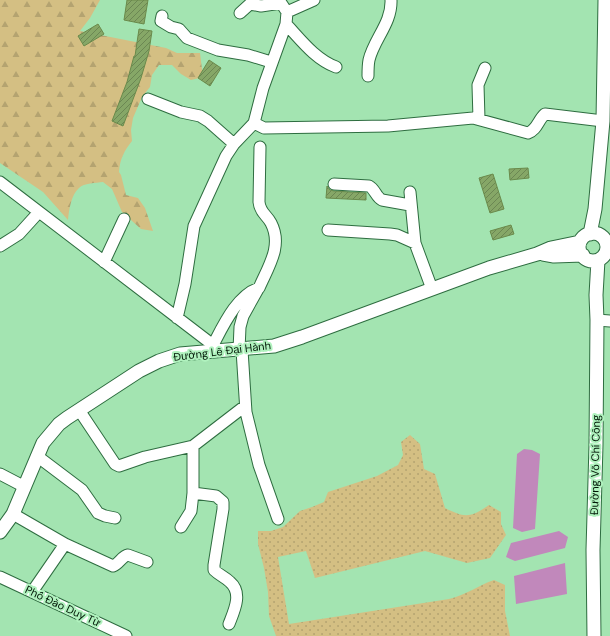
<svg xmlns="http://www.w3.org/2000/svg" width="610" height="636" font-family="'DM Sans',sans-serif">
  <style>
    .grass { fill: url(#grass-dots) }
    .forest { fill: url(#forest-firs) }
    .water { fill: #c188bb }
    .building { fill: url(#building-hatch); stroke: #6a8a4b }
    .lines { fill: none; stroke-linecap: round; stroke-linejoin: round }
    .minor-casing { stroke: #2e6d40; stroke-width: 13 }
    .major-casing { stroke: #2e6d40; stroke-width: 15 }
    .minor { stroke: #fff; stroke-width: 11 }
    .major { stroke: #fff; stroke-width: 13 }
    .labels { text-anchor: middle; stroke-width: 4; stroke-linejoin: round; paint-order: stroke }
    .street-label { font-size: 11px; fill: #001706; stroke: #b0f2be }
  </style>
  <defs>
    <pattern id="grass-dots" width="8" height="8" patternUnits="userSpaceOnUse"><rect width="8" height="8" fill="#d4bf83"/><path d="M2 2h.1M6 6h.1" fill="none" stroke="#b4a370" stroke-width="1.8" stroke-linecap="round"/></pattern>
    <pattern id="forest-firs" width="22" height="20" patternUnits="userSpaceOnUse"><rect width="22" height="20" fill="#d4bf83"/><path d="M5 1l3.5 6h-7zM16 11l3.5 6h-7z" fill="#b4a370"/></pattern>
    <pattern id="building-hatch" width="6" height="6" patternUnits="userSpaceOnUse"><rect width="6" height="6" fill="#86a767"/><path d="M-1 1l2-2M0 6l6-6M5 7l2-2" fill="none" stroke="#6b8753"/></pattern>
  </defs>
  <rect width="100%" height="100%" fill="#a3e4b1"/>
  <path class="grass" d="M410,435L420,444L424,469L435,474L445,508C465,518 470,518 489,505L501,512V524L506,535L490,558L467,563L425,551L315,578L306,551L278,557L289,624L449,599C466,595 479,585 494,580L505,585V611L510,636H276L269,616L268,592L264,568L258,544V531H271L283,527L300,511L312,507L324,502L328,492L377,476L398,465L403,455L401,442Z"/>
  <path class="forest" d="M0,0H100L90,18L80,31L166,48L177,53H200L203,77L191,80L181,74L172,65H159L152,75L150,87L142,97L133,118L131,130L132,141C124,151 120,159 119,172L121,175L126,195L138,198L145,208L153,231L141,229L122,212L112,189L103,182C96,183 84,183 79,188C71,195 69,210 68,220L43,192L0,163Z"/>
  <path class="water" d="M524,449L532,450L540,454L535,529L522,532L513,528L517,454Z
    M559,531L568,537L565,548L515,561L506,557L511,543Z
    M565,563L567,594L516,604L514,576Z"/>
  <path class="building" d="M127,0H148L144,24L124,20Z
    M98,24L104,34L84,46L78,36Z
    M139,29L152,31L149,51L141,78L123,126L112,121L127,82L134,56H135Z
    M209,60L221,68L210,86L198,78Z
    M528,168L529,178L510,180L509,169Z
    M493,174L504,209L490,213L479,178Z
    M327,186L330,190L334,191L366,193V200L326,198Z
    M511,225L514,234L493,240L490,231Z"/>
  <g class="lines">
    <defs>
      <path id="minor" d="M287,12L314,0
        M240,13L250,4L261,6L281,3
        M162,16L161,21L171,27L179,29L187,38L218,50L248,55L271,62
        M286,24C301,40 315,59 336,67
        M368,76C368,71 368,65 369,60C374,39 392,23 391,0
        M148,99L181,112L200,116L208,121L234,144
        M479,119L478,85L485,68
        M254,123L264,128L388,126L473,118L528,133C537,130 538,120 545,114L603,121
        M0,182L213,345L218,350
        M334,184L369,186C375,189 376,197 382,200L410,205
        M410,192L415,243L432,289
        M328,230L390,234L397,235L415,243
        M0,246L19,234L39,212
        M104,262L124,219
        M177,318L185,284L194,226L226,156L234,144L254,123L263,88L286,24L287,12L279,0
        M597,320L610,321
        M213,345C223,326 237,295 259,288C268,267 283,246 271,223C267,215 260,213 259,202L260,147
        M239,350L240,327L243,316L258,289
        M242,350L246,412L259,465L278,519
        M79,410L115,464L119,466L145,457L193,446L245,406
        M37,456L82,490L98,513L105,516L115,518
        M0,474L25,487
        M193,493L216,496L223,502V509L214,565V570C219,575 225,577 230,582C243,593 234,611 229,624
        M13,514L65,544L113,566C119,564 122,556 128,555L147,562
        M181,527L191,511L193,493V446
        M0,577L126,636
        M32,592L65,544"/>
      <path id="major" d="M579 247a14 14 0 1 1 28 0a14 14 0 1 1-28 0Z
        M590,234L595,209L603,121L605,0
        M543,254L554,256L583,255
        M0,532L13,514L43,443L59,424L67,418L139,371L159,361L180,354L274,346L302,337L489,268L537,254L551,248L580,242
        M594,636L593,550L596,445L597,320L596,295L598,260"/>
    </defs>
    <use href="#minor" class="minor-casing"/>
    <use href="#major" class="major-casing"/>
    <use href="#minor" class="minor"/>
    <use href="#major" class="major"/>
  </g>
  <g class="labels">
    <g class="street-label">
      <text transform="translate(222 351) rotate(-7)" y="4">Đường Lê Đại Hành</text>
      <text transform="translate(595 465) rotate(-89)" y="4">Đường Võ Chí Công</text>
      <text transform="translate(63 606) rotate(25)" y="4">Phố Đào Duy Từ</text>
    </g>
  </g>
</svg>
